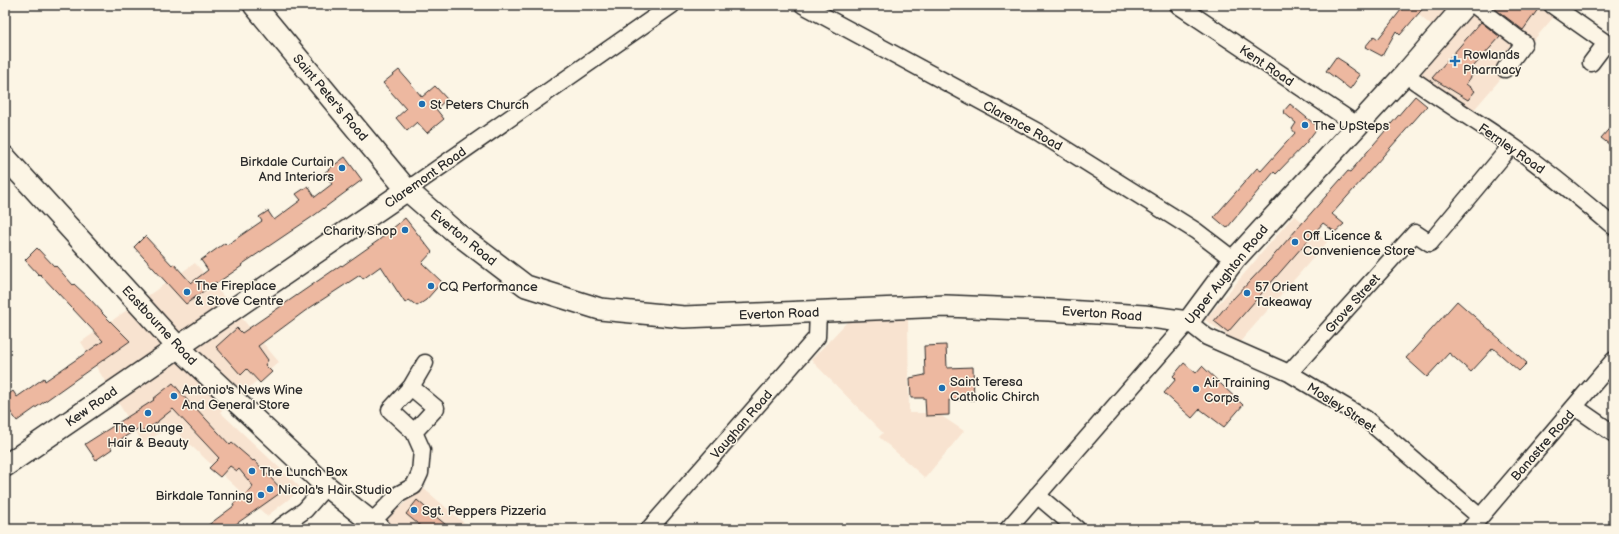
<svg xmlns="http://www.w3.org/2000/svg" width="1619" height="534" font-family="'Balsamiq Sans',sans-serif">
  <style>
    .built { fill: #f8e3d0 }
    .building { fill: #edb8a0; stroke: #2b2b2b }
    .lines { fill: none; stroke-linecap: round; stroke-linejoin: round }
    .minor-casing { stroke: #2b2b2b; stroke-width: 19 }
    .major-casing { stroke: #2b2b2b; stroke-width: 24 }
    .minor { stroke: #fcf5e5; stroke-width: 16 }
    .major { stroke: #fcf5e5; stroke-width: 21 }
    .poi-dot { fill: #1f6fb2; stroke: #fcf5e5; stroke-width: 1.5 }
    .labels { text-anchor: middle; stroke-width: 3; stroke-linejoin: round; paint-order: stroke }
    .poi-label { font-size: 13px; fill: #2b2b2b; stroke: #fcf5e5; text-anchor: start }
    .street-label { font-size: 13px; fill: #2b2b2b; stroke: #fcf5e5 }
  </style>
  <rect width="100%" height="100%" fill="#fcf5e5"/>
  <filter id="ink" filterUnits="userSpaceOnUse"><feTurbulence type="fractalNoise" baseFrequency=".025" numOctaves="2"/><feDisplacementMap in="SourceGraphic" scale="8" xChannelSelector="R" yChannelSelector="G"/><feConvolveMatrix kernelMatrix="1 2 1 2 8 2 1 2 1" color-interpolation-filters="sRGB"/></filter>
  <g filter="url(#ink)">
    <path class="built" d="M1407,5H1564L1472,112L1419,75L1447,39Z
      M1294,215L1327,242L1239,343L1205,320Z
      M195,263L279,362L220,412L302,489L267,516L171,427L143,443L81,342Z
      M908,319L909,413H937L964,431L925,478L879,437L883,433L811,360L847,322L854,320Z
      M422,487L471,529H390L383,523Z"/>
    <path class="building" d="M1405,5H1426L1400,35L1396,31L1382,56L1365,47L1374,36L1378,39Z
      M1497,5H1541L1523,30L1494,8Z
      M1481,22L1500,37L1473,67L1476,70L1466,84L1475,91L1468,100L1432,78Z
      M1336,57L1347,64L1346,65L1360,75L1350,89L1326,71Z
      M399,70L422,97L435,86L447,99L436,109L444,119L427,133L417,122L407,131L396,118L406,109L383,83Z
      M1415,96L1427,106L1332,214L1344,224L1335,232L1323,223L1228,332L1214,321L1232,299H1233L1268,262L1348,171L1350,172Z
      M1290,104L1318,127L1306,143L1276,174L1274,172L1227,228L1214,217L1257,168L1261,171L1295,133L1292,129L1296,123L1283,112Z
      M1614,123V148L1601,138Z
      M345,157L362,180L312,217L241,265L242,266L217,283L216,282L186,304L134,247L145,236L172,265L174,264L191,283L208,270L201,260L225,243L227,245L262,221L259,217L268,211L274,220L301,200L296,194L308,186L315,197L332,184L324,173Z
      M405,218L432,252L422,263L442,282L426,300L417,306L409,300L405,303L381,266L363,279L360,275L305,311L258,346L268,360L265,365L272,372L260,383L247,369L241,375L216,347L237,328L242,333L341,265L342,266L379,240Z
      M37,248L55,267L56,266L73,285L74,284L89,298L103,313H102L130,341L17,421L5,404V397L13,391L17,397L44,378L45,381L103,341L40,274L39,275L25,260Z
      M1457,301L1527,363L1519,371L1493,348L1471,372L1449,353L1427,377L1406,358Z
      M946,345L947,368L973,367L974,400H949V415L926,416L925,398H911L910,378L925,375L924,346Z
      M1184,363L1196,373L1202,366L1243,405L1224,427L1200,409L1192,418L1164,393L1176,379L1173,376Z
      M173,383L192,406L193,405L230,445L232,443L253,461L254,460L283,491L229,529H203L234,506L233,504L251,490L253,486L239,469L237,471L230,466L220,477L209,468L219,458L173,409L158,421V422L142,432L139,428L110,446L112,449L96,460L85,444L154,400L153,399Z
      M417,500L434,515L451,529H424L406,514Z"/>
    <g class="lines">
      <defs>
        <path id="minor" d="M803,5L1038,132L1196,231L1234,260
          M1178,5L1357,125
          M1474,5L1524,43L1505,69
          M1552,5L1606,43L1591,63
          M1405,74C1439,99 1476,121 1511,145C1547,170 1581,199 1614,227
          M407,190L672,5
          M1289,373L1415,233L1430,243L1511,146
          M411,387L390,410L414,432
          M1575,407L1614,434
          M1037,495L1077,529
          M372,522L399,494L414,486L420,473L422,450L414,432L436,408L411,387L425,363
          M278,529L305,510L326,486
          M649,529L817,337L818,312
          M1008,529L1188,322L1207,337L1289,373L1366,419L1480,517
          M1470,529L1614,360"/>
        <path id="major" d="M254,5L407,190L455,232L526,286L600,309L684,317L946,306L1050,310L1144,316L1188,322L1234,260L1405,74L1465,5
          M5,157L177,346L326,486L380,529
          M5,466L407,190"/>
      </defs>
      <use href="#minor" class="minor-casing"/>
      <use href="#major" class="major-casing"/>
      <use href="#minor" class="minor"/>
      <use href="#major" class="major"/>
    </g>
  </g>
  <g class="poi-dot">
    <path d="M1453 55h4v4h4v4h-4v4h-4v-4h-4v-4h4z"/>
    <circle cx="422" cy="104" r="4"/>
    <circle cx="1305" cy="125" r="4"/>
    <circle cx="342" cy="168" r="4"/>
    <circle cx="405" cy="230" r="4"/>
    <circle cx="1295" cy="242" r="4"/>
    <circle cx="431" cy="286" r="4"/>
    <circle cx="187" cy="292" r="4"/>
    <circle cx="1247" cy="293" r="4"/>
    <circle cx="942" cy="388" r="4"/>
    <circle cx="1196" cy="389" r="4"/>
    <circle cx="174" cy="396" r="4"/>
    <circle cx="148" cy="413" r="4"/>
    <circle cx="252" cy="471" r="4"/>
    <circle cx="270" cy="489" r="4"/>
    <circle cx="261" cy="495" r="4"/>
    <circle cx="414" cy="510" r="4"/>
  </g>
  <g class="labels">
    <g class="poi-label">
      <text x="1463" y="59">Rowlands<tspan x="1463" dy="15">Pharmacy</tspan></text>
      <text x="430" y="109">St Peters Church</text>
      <text x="1313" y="130">The UpSteps</text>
      <text x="334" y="166" text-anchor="end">Birkdale Curtain<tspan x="334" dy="15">And Interiors</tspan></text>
      <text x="397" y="235" text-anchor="end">Charity Shop</text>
      <text x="1303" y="240">Off Licence &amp;<tspan x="1303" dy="15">Convenience Store</tspan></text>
      <text x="195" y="290">The Fireplace<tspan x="195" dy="15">&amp; Stove Centre</tspan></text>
      <text x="439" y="291">CQ Performance</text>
      <text x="1255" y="291">57 Orient<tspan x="1255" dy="15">Takeaway</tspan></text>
      <text x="950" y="386">Saint Teresa<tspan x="950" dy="15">Catholic Chirch</tspan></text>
      <text x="1204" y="387">Air Training<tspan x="1204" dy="15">Corps</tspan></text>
      <text x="182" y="394">Antonio's News Wine<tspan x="182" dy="15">And General Store</tspan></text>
      <text x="148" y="432" text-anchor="middle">The Lounge<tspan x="148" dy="15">Hair &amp; Beauty</tspan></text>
      <text x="260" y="476">The Lunch Box</text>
      <text x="278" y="494">Nicola's Hair Studio</text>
      <text x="253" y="500" text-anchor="end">Birkdale Tanning</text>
      <text x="422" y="515">Sgt. Peppers Pizzeria</text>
    </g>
    <g class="street-label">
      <text transform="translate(1267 65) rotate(34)" y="5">Kent Road</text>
      <text transform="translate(331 97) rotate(50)" y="5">Saint Peter's Road</text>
      <text transform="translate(1023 125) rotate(29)" y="5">Clarence Road</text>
      <text transform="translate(1512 148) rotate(35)" y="5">Fernley Road</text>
      <text transform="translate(425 177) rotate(-35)" y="5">Claremont Road</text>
      <text transform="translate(464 237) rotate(39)" y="5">Everton Road</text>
      <text transform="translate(1226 274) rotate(-51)" y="5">Upper Aughton Road</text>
      <text transform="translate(1352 303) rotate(-48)" y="5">Grove Street</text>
      <text transform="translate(779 313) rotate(-2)" y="5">Everton Road</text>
      <text transform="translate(1102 313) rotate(4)" y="5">Everton Road</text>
      <text transform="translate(160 325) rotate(47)" y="5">Eastbourne Road</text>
      <text transform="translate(91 406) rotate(-35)" y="5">Kew Road</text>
      <text transform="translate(1342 407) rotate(33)" y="5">Mosley Street</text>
      <text transform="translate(741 424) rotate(-49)" y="5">Vaughan Road</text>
      <text transform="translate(1542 445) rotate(-49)" y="5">Banastre Road</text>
    </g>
  </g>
  <rect width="1619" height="534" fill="none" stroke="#fcf5e5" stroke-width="20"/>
  <rect x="10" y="10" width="1599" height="514" fill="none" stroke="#2b2b2b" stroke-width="1.5" filter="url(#ink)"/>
</svg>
